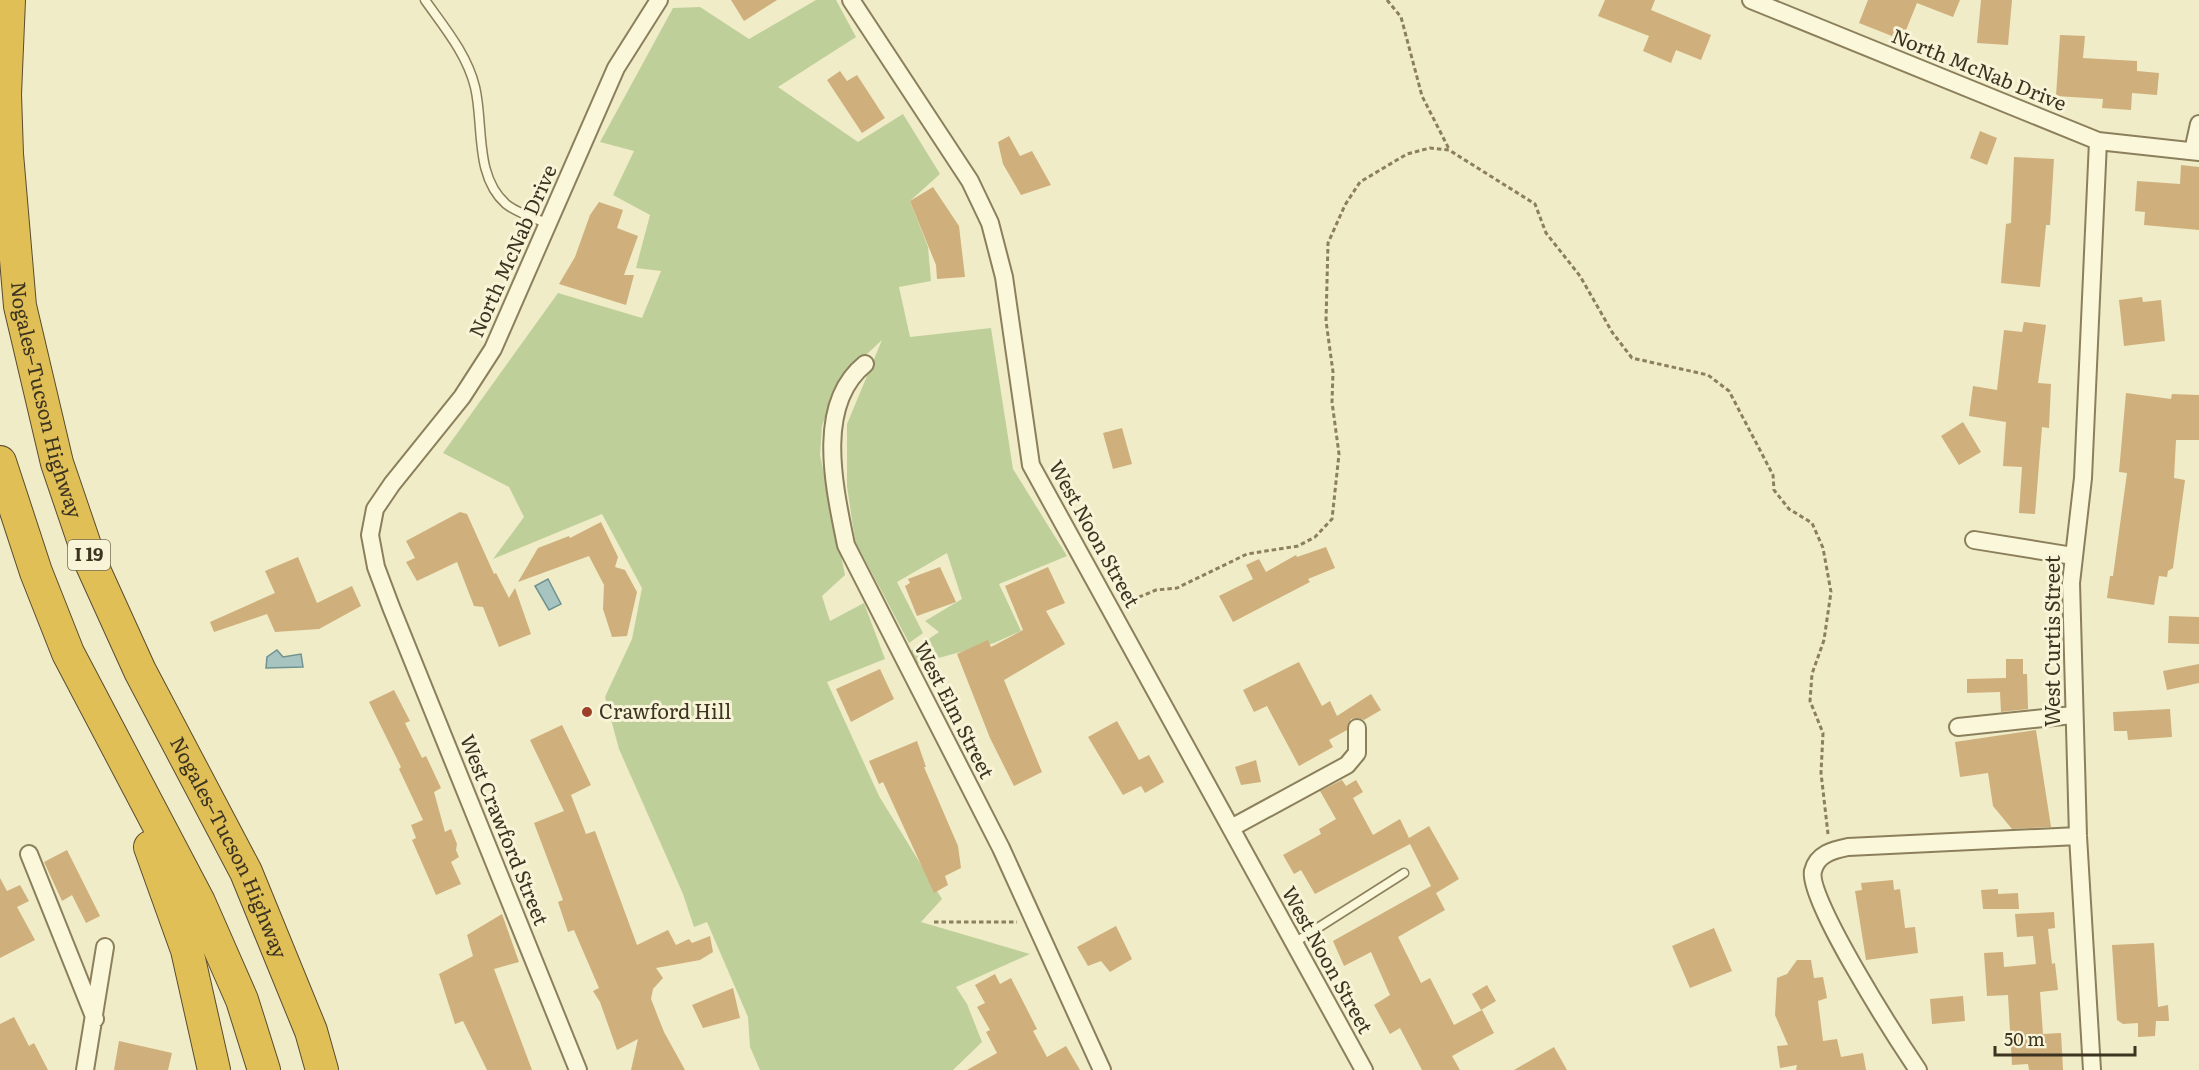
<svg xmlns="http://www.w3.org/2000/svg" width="2199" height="1070" font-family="Literata,serif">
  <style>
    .green { fill: #becf9a }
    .water { fill: #a8c4c1; stroke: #6e9391; stroke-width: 1.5 }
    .building { fill: #cfaf7c }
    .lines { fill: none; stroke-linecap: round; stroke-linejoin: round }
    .lane-casing { stroke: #8c7f5b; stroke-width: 11 }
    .street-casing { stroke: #8c7f5b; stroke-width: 20 }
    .highway-casing { stroke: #5a4c2f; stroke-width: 34 }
    .path { stroke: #8c7f5b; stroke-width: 3; stroke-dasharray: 4.5 3; stroke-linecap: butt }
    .lane { stroke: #faf7db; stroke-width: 8 }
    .street { stroke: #faf7db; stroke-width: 16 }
    .highway { stroke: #e0bf57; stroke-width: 32 }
    .poi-dot { fill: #9d4029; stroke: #f7f4d7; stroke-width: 2 }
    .labels { text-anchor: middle; stroke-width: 6; stroke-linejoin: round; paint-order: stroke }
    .shield { fill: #f7f4d7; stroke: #746d57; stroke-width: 1.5 }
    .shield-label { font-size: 18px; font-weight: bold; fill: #3c3320 }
    .street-label { font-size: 20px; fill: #3c3320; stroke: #f7f4d7 }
    .poi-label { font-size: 20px; fill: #3c3320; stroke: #f7f4d7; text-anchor: start }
  </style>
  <rect width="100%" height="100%" fill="#f0ecc7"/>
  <path class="green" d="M816,0H836L856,37L778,87L858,142L903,114L940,174L910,201L928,247L931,281L899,287L910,337L991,328L1013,469L1067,556L999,584L1021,631L994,643L916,664L908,653L939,632L925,621L962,599L947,553L897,582L923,633L909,643L855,541L847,486V424L882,340L838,381L822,426L820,455L845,575L822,596L830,621L864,603L885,659L827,682L879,796L942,899L921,922L1030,954L956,987L967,1004L982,1042L953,1070H760L750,1047L748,1017L707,922L694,927L683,894L619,749L605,697L632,639L642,588L602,514L493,559L524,517L509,487L443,453L558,293L642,318L661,271L636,268L650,215L613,195L634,151L600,142L673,8L700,7L749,39Z"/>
  <path class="water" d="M548,579L561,604L549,610L535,586Z
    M277,650L283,657L301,654L303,667L266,668L267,657Z"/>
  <path class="building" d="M731,0H777L744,21Z
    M1605,0H1655L1651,10L1711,35L1701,60L1676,50L1671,63L1643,51L1649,36L1598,16Z
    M1868,0H1960L1953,17L1917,3L1902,40L1859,23Z
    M1981,0H2012L2008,45L1977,43Z
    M2060,35L2085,36L2083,58L2137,61V71L2159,73L2157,95L2132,93L2131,110L2102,108L2103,99L2056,96Z
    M840,71L847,81L857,75L885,118L862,133L827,80Z
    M1980,131L1997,138L1987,165L1970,158Z
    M1009,136L1020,156L1032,151L1051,185L1021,195L1003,164L998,142Z
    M2014,157L2054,159L2050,225H2046L2040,287L2001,283L2006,224L2011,223Z
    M2181,165L2199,167V230L2144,225L2145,212L2135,211L2137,181L2180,184Z
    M933,187L959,226L965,277L937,279L936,265L910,201Z
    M599,202L623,210L617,228L638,236L624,275H634L626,305L559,284L575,257L590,215Z
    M2142,297L2143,302L2161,300L2165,341L2124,346L2119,300Z
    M2024,322L2046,325L2038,383L2051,384L2049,428L2042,427L2035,514L2019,513L2022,467L2003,466L2006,422L1969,416L1973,386L1997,390L2004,330L2022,332Z
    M2126,393L2171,399L2172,394L2199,395V440H2176L2174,478L2185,480L2173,568L2168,571L2167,577L2159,576L2154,605L2107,598L2110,576H2113L2127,473L2119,472Z
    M1963,422L1981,452L1959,465L1941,436Z
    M1122,428L1132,464L1113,469L1103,433Z
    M460,512L467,514L494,574L496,573L509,598L515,588L531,634L499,647L483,607L474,606L457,562L417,581L406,562L415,558L406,541Z
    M601,522L618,557L615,567L625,570L637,592L627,636L612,637L603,609L604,585L589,556L518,582L538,548L569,536L570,538Z
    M1326,547L1335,568L1308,579L1310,582L1233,622L1219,596L1253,579L1246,565L1259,559L1266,572L1296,555L1297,557Z
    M298,557L317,603L352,586L361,606L319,629L275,632L267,614L214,632L210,622L275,593L265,571Z
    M940,567L956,602L917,616L905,586L910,583L908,579Z
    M1048,567L1065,603L1046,611L1065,644L1004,680L1042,772L1014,786L990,738L957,654L988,640L991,647L1023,630L1005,586Z
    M2169,616L2199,617V644L2168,643Z
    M2006,659H2023V674H2027L2028,709L2001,712L2000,692L1967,693V679L2006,678Z
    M1299,662L1322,706L1330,701L1337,716L1371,694L1381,710L1364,720L1358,718L1351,719L1347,730L1329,740L1333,747L1299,766L1267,706L1254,712L1243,690Z
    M2199,664V683L2167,690L2163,671Z
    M880,669L894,699L851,722L836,689Z
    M394,690L410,721L405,723L422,758L426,756L441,788L434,792L445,832L451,829L457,844L456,850L459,857L451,862L461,884L436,895L412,840L416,838L411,825L423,820L399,769L401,767L369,702Z
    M2170,709L2172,737L2128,740L2127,731H2114L2113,712Z
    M1117,721L1139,760L1149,755L1164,782L1145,793L1141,786L1123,795L1088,737Z
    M562,725L591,785L571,795L586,834L595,831L637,945L668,930L676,945L689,939L692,943L710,936L713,952L700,960L656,968L663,978L653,989L651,999L664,1032L685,1070H631L638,1039L617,1050L600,1002L593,991L599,988L574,930L568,932L558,902L563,900L534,823L564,811L530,740Z
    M2036,730L2051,827L2012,829L1993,806L1988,773L1960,777L1955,742Z
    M917,741L926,767H924L958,846L961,868L945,876L948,885L934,893L883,782L879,784L869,761Z
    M1256,760L1261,782L1241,785L1235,767Z
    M1342,780L1346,786L1356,780L1363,792L1353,798L1373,835L1400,819L1409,838L1429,826L1459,879L1436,893L1445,910L1398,937L1421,983L1430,978L1454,1025L1482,1010L1494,1033L1452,1056L1460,1070H1422L1400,1028L1390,1034L1374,1005L1390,995L1371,952L1344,966L1333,941L1431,886L1410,844L1315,894L1301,870L1294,874L1283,855L1321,834L1319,829L1336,819L1320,791Z
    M67,850L100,916L86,923L72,895L62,901L44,862Z
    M0,878L7,891L20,885L29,901L17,907L35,940L0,958Z
    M1893,880L1894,890L1900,889L1905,928L1915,927L1918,953L1866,960L1855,891L1862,890L1861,883Z
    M1998,889V894L2018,893L2019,909H1983L1981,890Z
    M2054,912L2055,928L2048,929L2052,964L2055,963L2058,990L2040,992L2043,1034L2061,1033L2063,1070H2029L2028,1064L2012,1065L2008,995L1987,996L1984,953L2003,952L2004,967L2036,964L2033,936L2017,937L2015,914Z
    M502,914L519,962L494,969L532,1070H487L463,1021L455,1024L439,974L473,956L467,935Z
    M1116,926L1132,959L1110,972L1101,961L1088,966L1077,947Z
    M1714,928L1732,971L1690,988L1672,946Z
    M2154,943L2158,1007L2168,1005L2169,1021H2156L2155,1036L2138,1037V1023L2123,1024L2117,1020L2112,945Z
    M1797,960H1811L1814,978L1823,977L1827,998L1818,1001L1823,1041L1837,1039L1841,1057L1863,1053L1866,1070H1796L1797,1065L1780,1068L1777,1046L1788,1045L1775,1015L1777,978L1787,974Z
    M995,974L1000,984L1011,978L1037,1029L1033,1031L1047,1057L1066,1046L1080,1070H967L997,1053L986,1032L990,1030L977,1007L985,1003L975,985Z
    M1487,985L1496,1001L1481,1010L1472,994Z
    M733,988L740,1018L703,1028L692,1005Z
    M1963,996L1965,1021L1932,1024L1930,999Z
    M14,1017L29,1046L34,1043L48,1070H0V1024Z
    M119,1041L172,1053L168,1070H114Z
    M1554,1047L1567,1070H1514Z"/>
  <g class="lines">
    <defs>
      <path id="lane" d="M425,0C444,27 467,54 475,87C484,124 474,176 506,204C517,213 534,218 547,223
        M1294,943L1404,873"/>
      <path id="street" d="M851,0L970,181L990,223L1004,277L1031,465L1364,1070
        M1751,0L2098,141L2199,152
        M2193,151L2199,124
        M865,364C814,405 835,490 846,545L1001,848L1102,1070
        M1974,540L2073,556
        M1958,727L2073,715
        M1231,828L1347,765L1357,753V728
        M29,854L95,1019
        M85,1070L105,947
        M578,1070L391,607L376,567L370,535L375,509L392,484L462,397L493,349L616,68L659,0
        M1918,1070C1899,1042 1806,898 1813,871C1817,854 1833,850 1848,847L2078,836
        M2092,1070L2078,836L2071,583L2083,478L2098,141"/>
      <g id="highway">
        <path id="s1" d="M9,0L5,94L7,154L20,306L57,463L91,563L140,671L246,872L311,1031L322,1070"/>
        <path d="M0,462L36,572L68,653L199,902L242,1000L264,1070"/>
        <path d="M150,847L187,950L214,1070"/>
      </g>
    </defs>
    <use href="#lane" class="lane-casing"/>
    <use href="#street" class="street-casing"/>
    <use href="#highway" class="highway-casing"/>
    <path class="path" d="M1387,0L1401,17L1422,96L1449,149
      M1125,603L1156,590L1177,588L1247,554L1298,546L1315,537L1332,519L1339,454L1332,402L1333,372L1326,321L1328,243L1345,205L1360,182L1407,154L1430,148L1449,150L1535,204L1546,233L1580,276L1612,332L1632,358L1708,375L1729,391L1773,475L1774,490L1789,509L1812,523L1823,548L1831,592L1824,640L1812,674L1810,701L1823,733L1821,773L1828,834
      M934,922H1017"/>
    <use href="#lane" class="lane"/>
    <use href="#street" class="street"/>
    <use href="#highway" class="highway"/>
  </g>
  <circle class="poi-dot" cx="587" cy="712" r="6"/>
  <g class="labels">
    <rect class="shield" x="68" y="540" width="42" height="30" rx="4.5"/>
    <g class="shield-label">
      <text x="89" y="561">I 19</text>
    </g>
    <g class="street-label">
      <text transform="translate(1979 70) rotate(22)" y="7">North McNab Drive</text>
      <text transform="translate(513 251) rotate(-66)" y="7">North McNab Drive</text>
      <text dy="7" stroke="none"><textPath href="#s1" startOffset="404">Nogales–Tucson Highway</textPath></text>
      <text transform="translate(1094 534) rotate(61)" y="7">West Noon Street</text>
      <text transform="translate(2053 641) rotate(-90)" y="7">West Curtis Street</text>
      <text transform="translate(954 710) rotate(63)" y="7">West Elm Street</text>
      <text transform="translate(504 830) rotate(68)" y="7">West Crawford Street</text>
      <text dy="7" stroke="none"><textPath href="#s1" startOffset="890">Nogales–Tucson Highway</textPath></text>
      <text transform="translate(1327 960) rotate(61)" y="7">West Noon Street</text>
    </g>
    <g class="poi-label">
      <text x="599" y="719">Crawford Hill</text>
    </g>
  </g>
  <path d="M1995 1046v9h140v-9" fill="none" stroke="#3c3320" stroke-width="3"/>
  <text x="2004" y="1046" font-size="18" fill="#3c3320" stroke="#f7f4d7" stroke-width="4.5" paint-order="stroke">50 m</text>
</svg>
